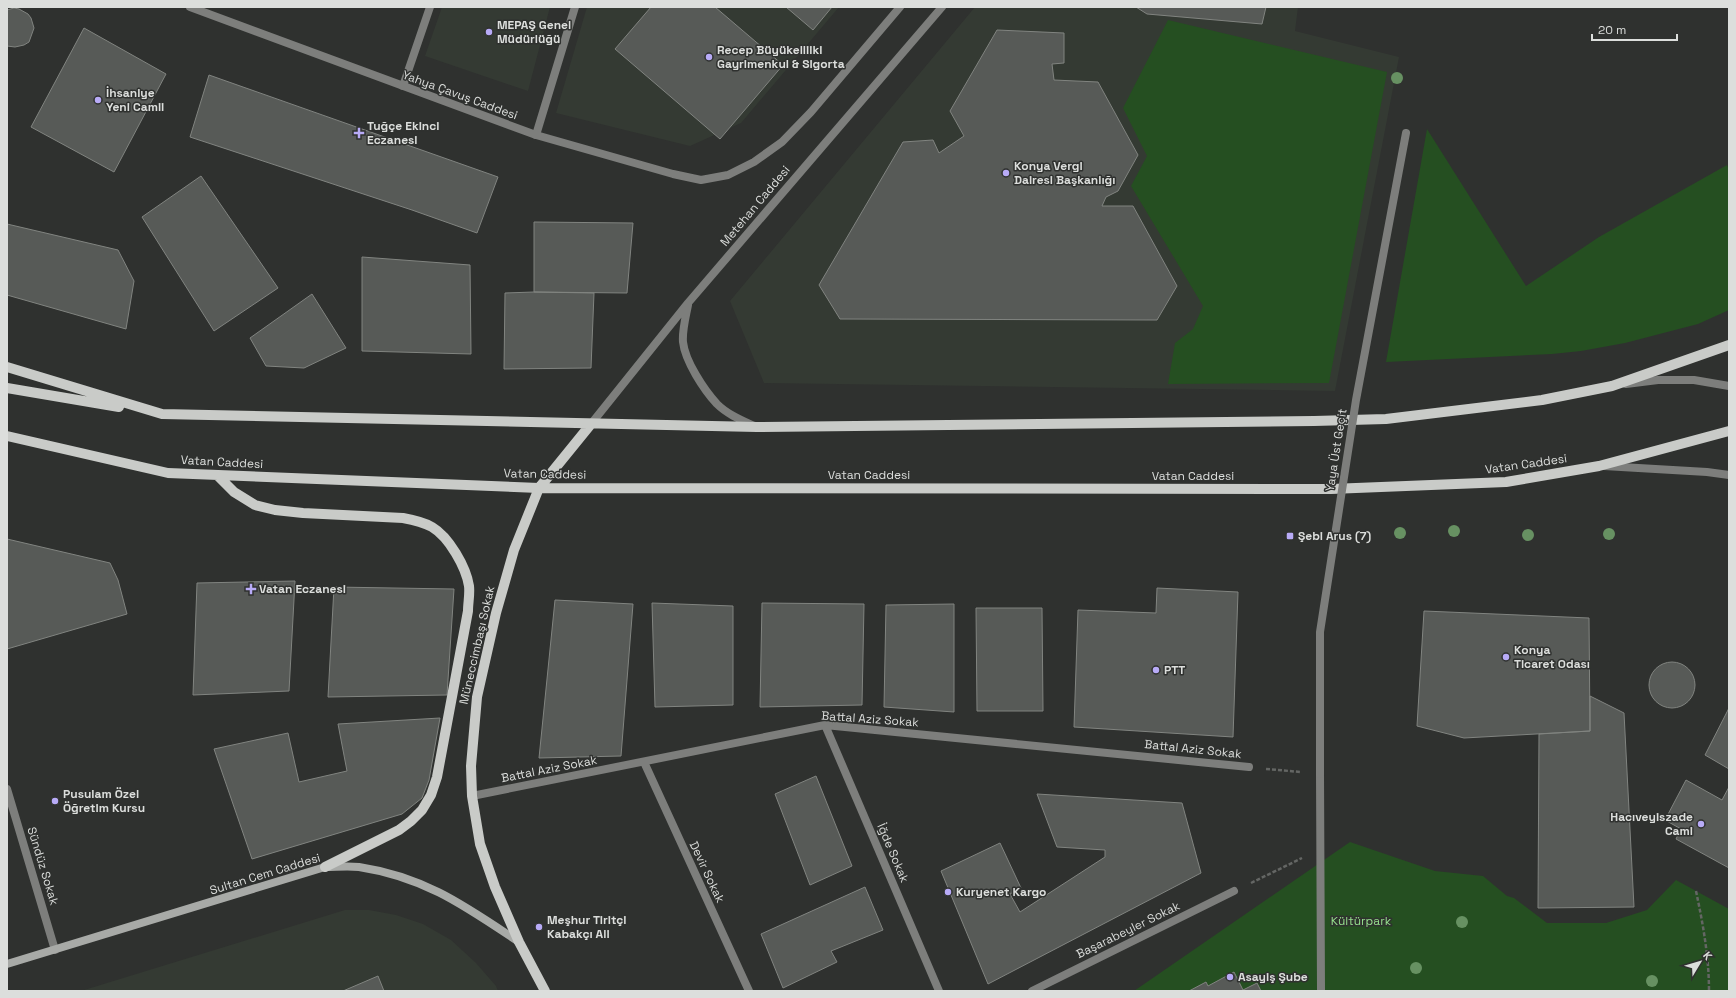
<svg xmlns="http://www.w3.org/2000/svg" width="1736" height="998" font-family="'Space Grotesk',sans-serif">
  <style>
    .built { fill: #343a33 }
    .green { fill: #254f21 }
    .building { fill: #575a57; stroke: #818480 }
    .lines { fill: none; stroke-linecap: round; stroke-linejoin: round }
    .path { stroke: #646664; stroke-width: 2.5; stroke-dasharray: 4 2; stroke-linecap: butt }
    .pedestrian { stroke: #7d7e7c; stroke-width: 8 }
    .minor { stroke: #7d7e7c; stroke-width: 8 }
    .tertiary { stroke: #7d7e7c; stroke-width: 8 }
    .secondary { stroke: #a8aaa7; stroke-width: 8 }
    .primary { stroke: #c9cbc8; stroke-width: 10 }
    .pedestrian-bridge { stroke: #7d7e7c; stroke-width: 8 }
    .tree { fill: #679162 }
    .poi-dot { fill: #b8abf7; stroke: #2f312f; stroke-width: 1.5 }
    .labels { text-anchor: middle; stroke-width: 3; stroke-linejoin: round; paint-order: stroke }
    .poi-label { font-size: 12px; font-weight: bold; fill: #dcdedc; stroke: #2f312f; text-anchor: start }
    .street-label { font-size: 12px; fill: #dcdedc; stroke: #2f312f }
    .park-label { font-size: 12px; fill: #95e08c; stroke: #2f312f }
  </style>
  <rect width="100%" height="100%" fill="#2f312f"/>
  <path class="built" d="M442,7H550L528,91L425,56Z
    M587,7H839L741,123L690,146L556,113Z
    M975,7H1298L1295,31L1399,57L1335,391L764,383L730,301Z
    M345,910H369L396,915L423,924L451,940L476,963L496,986L498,991H81Z"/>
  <path class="green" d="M1168,20L1387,72L1329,383L1168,384L1175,343L1193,329L1203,306L1131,186L1147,156L1123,108Z
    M1427,129L1526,286L1599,237L1727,165L1729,170V310L1698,324L1625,343L1581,351L1552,354L1386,362Z
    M1350,842L1435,871L1483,876L1507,896L1514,898L1547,923H1606L1647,910L1676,880L1729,909V991H1134Z"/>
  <path class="building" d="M651,7H715L783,65L720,139L615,49Z
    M786,7H832L813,30Z
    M1136,7H1266L1262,24L1147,14Z
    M14,8L19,9L28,14L31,18L34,28L29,42L24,45L15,47L7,46V10Z
    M84,28L166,74L114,172L31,127Z
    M997,30L1064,33V63L1052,64L1054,80L1098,82L1138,155L1118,191L1106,197L1102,206H1133L1177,286L1157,320L840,319L819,285L903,142L933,140L939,153L964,136L950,111Z
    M209,75L498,177L477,233L412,210L190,137Z
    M201,176L278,288L214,331L142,217Z
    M534,222L633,223L627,293L534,292Z
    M7,224L118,250L134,281L126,329L7,295Z
    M362,257L470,265L471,354L362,351Z
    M534,292L594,293L591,368L504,369L505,293Z
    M312,294L346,348L304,368L266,366L250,338Z
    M7,539L110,563L118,580L127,614L7,649Z
    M295,581L289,691L193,695L197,583Z
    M334,587L454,589L447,695L328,697Z
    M1157,588L1238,592L1233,737L1074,727L1078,610L1156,613Z
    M555,600L633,604L621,756L539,758Z
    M652,603L733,606V705L655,707Z
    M762,603L864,604L862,705L760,707Z
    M954,604V712L884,707L886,605Z
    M976,608H1042L1043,711H977Z
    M1424,611L1589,618L1590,731L1464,738L1417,726Z
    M1649 685a23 23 0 1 1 46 0a23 23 0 1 1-46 0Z
    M1590,696L1624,713L1634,907L1538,908L1539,734L1590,731Z
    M1729,708V769L1705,755Z
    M440,718L429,780L422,798L402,814L252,859L214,749L288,733L299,782L347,771L338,724Z
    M816,776L852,866L810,885L775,794Z
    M1686,780L1722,800L1729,787V868L1676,839L1681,829L1665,820Z
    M1037,794L1182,803L1201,873L988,984L941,871L1000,843L1021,888L1010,894L1020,912L1105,857V850L1057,847Z
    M865,887L883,930L831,951L837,962L783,988L761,934Z
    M1234,972L1243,990L1257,983L1261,991H1189L1206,982L1208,986Z
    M378,976L384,991H343Z"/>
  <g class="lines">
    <path class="path" d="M1266,769L1301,772
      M1251,883L1302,858
      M1696,891C1703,924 1709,957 1709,991"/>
    <path class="pedestrian" d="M1320,774L1321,991"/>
    <path class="minor" d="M403,86L430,7
      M536,135L575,7
      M825,725L939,991
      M644,762L749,991
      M7,789L55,950
      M472,796L825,725L1249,767
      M1032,991L1234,891"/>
    <path class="tertiary" d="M190,7L536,135L673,174L701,180L728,175L754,162L782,142L811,112L900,7
      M688,305C686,316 682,330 683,342C685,361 704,390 717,404C727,414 741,420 754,426
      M1626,384L1658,380H1694L1729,386
      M591,424L688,303L942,7
      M1604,466L1707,472L1729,475"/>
    <path class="secondary" d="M7,964L325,867C336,867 348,866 359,867C425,877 465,906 519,942"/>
    <path class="primary" d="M7,367L162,414L757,427L1314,421L1386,419L1542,400L1612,386L1729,345
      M7,388L119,407
      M7,436L168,473L539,488L1331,489L1506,482L1599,466L1729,431
      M217,475L234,492L255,505L275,510L303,513L403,518C414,520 423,522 432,527C449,537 466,567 469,586C470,594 468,603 468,611L437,777L431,795L422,810L411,821L399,830L325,867
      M545,991L519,942L495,887L480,844L472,796L471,766L477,697L496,613L514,550L539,488L591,424"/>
    <path class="pedestrian-bridge" d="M1320,774V632L1356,400L1406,133"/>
  </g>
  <g class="tree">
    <circle cx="1397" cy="78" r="6"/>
    <circle cx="1454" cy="531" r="6"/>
    <circle cx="1400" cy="533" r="6"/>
    <circle cx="1609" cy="534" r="6"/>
    <circle cx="1528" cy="535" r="6"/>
    <circle cx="1462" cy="922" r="6"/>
    <circle cx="1416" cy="968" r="6"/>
    <circle cx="1652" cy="981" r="6"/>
  </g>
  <g class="poi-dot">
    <circle cx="489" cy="32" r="4"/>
    <circle cx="709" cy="57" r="4"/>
    <circle cx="98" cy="100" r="4"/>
    <path d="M357 127h4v4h4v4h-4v4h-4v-4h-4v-4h4z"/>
    <circle cx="1006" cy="173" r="4"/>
    <rect x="1286" y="532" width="8" height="8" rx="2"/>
    <path d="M249 583h4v4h4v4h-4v4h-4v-4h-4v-4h4z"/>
    <circle cx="1506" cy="657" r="4"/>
    <circle cx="1156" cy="670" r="4"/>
    <circle cx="55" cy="801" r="4"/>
    <circle cx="1701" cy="824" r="4"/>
    <circle cx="948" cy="892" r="4"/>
    <circle cx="539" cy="927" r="4"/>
    <circle cx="1230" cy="977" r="4"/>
  </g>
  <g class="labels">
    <g class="poi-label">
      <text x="497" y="29">MEPAŞ Genel<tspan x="497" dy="14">Müdürlüğü</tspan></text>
      <text x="717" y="54">Recep Büyükelliiki<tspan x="717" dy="14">Gayrimenkul &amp; Sigorta</tspan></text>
      <text x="106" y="97">İhsaniye<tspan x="106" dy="14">Yeni Camii</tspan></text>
      <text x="367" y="130">Tuğçe Ekinci<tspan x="367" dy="14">Eczanesi</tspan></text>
      <text x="1014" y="170">Konya Vergi<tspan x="1014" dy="14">Dairesi Başkanlığı</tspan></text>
      <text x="1298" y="540">Şebi Arus (7)</text>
      <text x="259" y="593">Vatan Eczanesi</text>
      <text x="1514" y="654">Konya<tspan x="1514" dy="14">Ticaret Odası</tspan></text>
      <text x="1164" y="674">PTT</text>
      <text x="63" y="798">Pusulam Özel<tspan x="63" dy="14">Öğretim Kursu</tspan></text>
      <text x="1693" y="821" text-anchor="end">Hacıveyiszade<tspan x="1693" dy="14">Cami</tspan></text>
      <text x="956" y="896">Kuryenet Kargo</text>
      <text x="547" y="924">Meşhur Tiritçi<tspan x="547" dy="14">Kabakçı Ali</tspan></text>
      <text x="1238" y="981">Asayiş Şube</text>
    </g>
    <g class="street-label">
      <text transform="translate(460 95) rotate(20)" y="4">Yahya Çavuş Caddesi</text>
      <text transform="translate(755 206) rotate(-50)" y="4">Metehan Caddesi</text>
      <text transform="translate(1336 450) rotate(-81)" y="4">Yaya Üst Geçit</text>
      <text transform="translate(222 462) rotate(3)" y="4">Vatan Caddesi</text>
      <text transform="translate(1526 464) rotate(-8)" y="4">Vatan Caddesi</text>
      <text transform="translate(545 474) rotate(1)" y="4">Vatan Caddesi</text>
      <text x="869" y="479">Vatan Caddesi</text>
      <text x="1193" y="480">Vatan Caddesi</text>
      <text transform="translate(477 645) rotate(-77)" y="4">Müneccimbaşı Sokak</text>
      <text transform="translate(870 719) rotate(4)" y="4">Battal Aziz Sokak</text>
      <text transform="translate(1193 749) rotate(6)" y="4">Battal Aziz Sokak</text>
      <text transform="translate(549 769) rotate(-11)" y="4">Battal Aziz Sokak</text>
      <text transform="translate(893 853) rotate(67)" y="4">İğde Sokak</text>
      <text transform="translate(43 866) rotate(73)" y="4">Sündüz Sokak</text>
      <text transform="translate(707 872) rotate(65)" y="4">Devir Sokak</text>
      <text transform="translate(265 874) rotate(-17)" y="4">Sultan Cem Caddesi</text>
      <text transform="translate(1128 930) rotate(-26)" y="4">Başarabeyler Sokak</text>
    </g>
    <g class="park-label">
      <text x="1361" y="925">Kültürpark</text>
    </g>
  </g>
  <rect width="1736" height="998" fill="none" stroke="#dcdedc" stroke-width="16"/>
  <g transform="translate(1700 962) rotate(52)" stroke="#2f312f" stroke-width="3" paint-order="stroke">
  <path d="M0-3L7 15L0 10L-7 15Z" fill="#dcdedc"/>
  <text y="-6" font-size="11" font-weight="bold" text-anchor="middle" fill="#dcdedc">K</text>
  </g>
  <path d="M1592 34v6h85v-6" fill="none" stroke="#dcdedc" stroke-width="2"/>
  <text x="1598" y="34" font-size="12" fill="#dcdedc" stroke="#2f312f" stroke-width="3" paint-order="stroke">20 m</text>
</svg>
